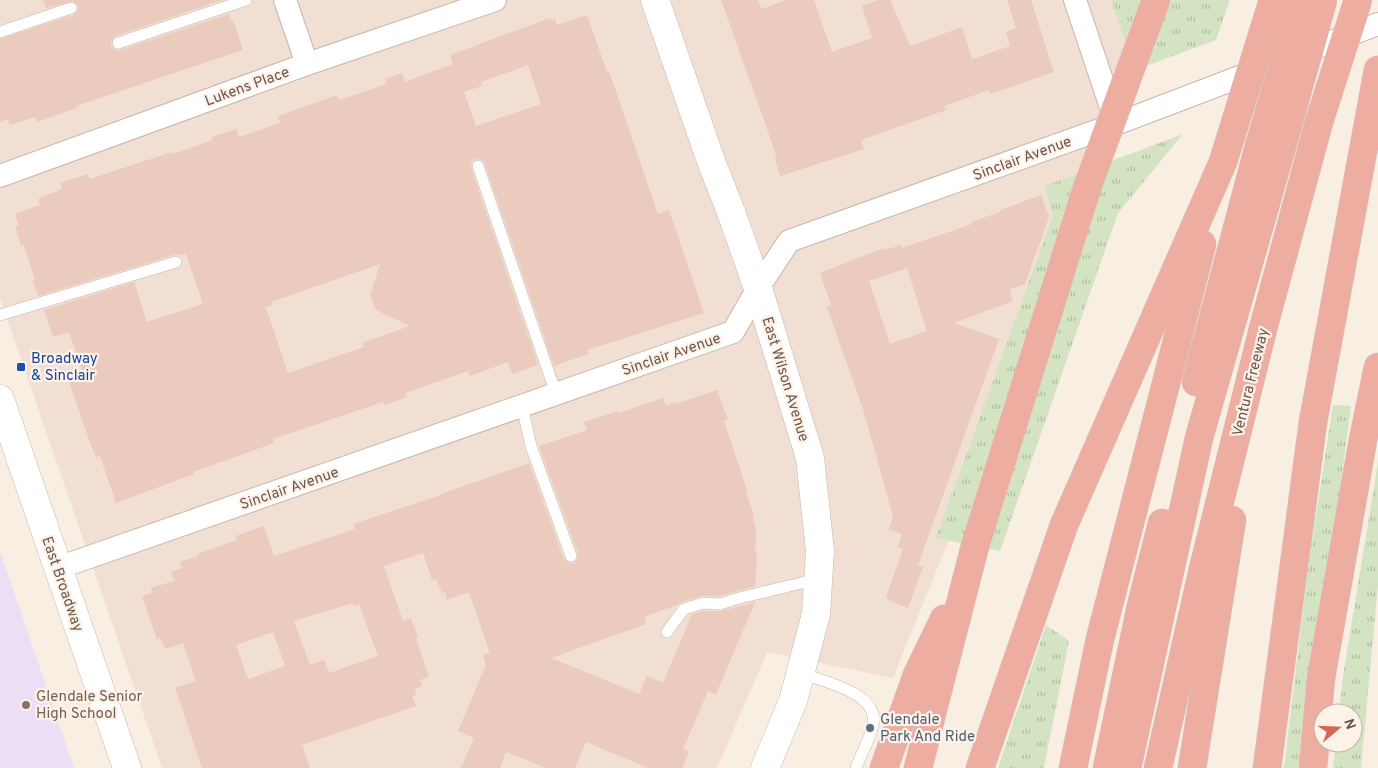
<svg xmlns="http://www.w3.org/2000/svg" width="1378" height="768" font-family="Overpass,sans-serif">
  <style>
    .residential { fill: #f0dfd2 }
    .education { fill: #ebdff5 }
    .grass { fill: url(#grass-tufts) }
    .building { fill: #ebcbbd; fill-rule: evenodd }
    .lines { fill: none; stroke-linecap: round; stroke-linejoin: round }
    .lane-casing { stroke: #c8b5ab; stroke-width: 12 }
    .street-casing { stroke: #c8b5ab; stroke-width: 24 }
    .secondary-casing { stroke: #cdb7ab; stroke-width: 29 }
    .highway-casing { stroke: #d6cfcd; stroke-width: 29 }
    .lane { stroke: #fff; stroke-width: 11 }
    .street { stroke: #fff; stroke-width: 22 }
    .secondary { stroke: #fff; stroke-width: 28 }
    .highway { stroke: #edada0; stroke-width: 28 }
    .highway-bridge-casing { stroke: #d6cfcd; stroke-width: 29; stroke-linecap: butt }
    .highway-bridge { stroke: #edada0; stroke-width: 28 }
    .transit-dot { fill: #1a4fb4; stroke: #fdf2e8; stroke-width: 2 }
    .education-dot { fill: #8d6e63; stroke: #fdf2e8; stroke-width: 2 }
    .service-dot { fill: #5c6f8a; stroke: #fdf2e8; stroke-width: 2 }
    .labels { text-anchor: middle; stroke-width: 4.5; stroke-linejoin: round; paint-order: stroke }
    .street-label { font-size: 15px; fill: #6e554c; stroke: #fdf2e8 }
    .transit-label { font-size: 15px; fill: #164399; stroke: #fdf2e8; text-anchor: start }
    .education-label { font-size: 15px; fill: #785e54; stroke: #fdf2e8; text-anchor: start }
    .service-label { font-size: 15px; fill: #4e5e75; stroke: #fdf2e8; text-anchor: start }
  </style>
  <defs>
    <pattern id="grass-tufts" width="24" height="20" patternUnits="userSpaceOnUse" patternTransform="scale(1.25)"><rect width="24" height="20" fill="#d4e4c3"/><path d="M3 7l-1-3M5 7V3M7 7l1-3M15 17l-1-3M17 17v-4M19 17l1-3" fill="none" stroke="#b0bca1"/></pattern>
  </defs>
  <rect width="100%" height="100%" fill="#f9eee2"/>
  <path class="residential" d="M0,0H1167L893,678L767,652L717,768H162L0,298Z"/>
  <path class="education" d="M0,551L31,642L74,768H0Z"/>
  <path class="grass" d="M1111,0H1230L1216,40L1135,70Z
    M1183,134L1118,213L1000,551L936,538L1053,216L1045,186Z
    M1333,405L1351,406L1303,768H1284L1309,560Z
    M1378,462V585L1361,768H1333L1336,743H1353V713H1339L1343,676Z
    M1046,625L1069,641L1044,768H998Z"/>
  <path class="building" d="M43,0H222L116,36L111,41V46L116,50H120L229,14L231,20L234,22L243,50L76,106L77,108L37,122L35,117L10,125L8,119L0,122V39L73,15L78,10V5L73,1L46,8Z
    M721,0H758L761,9L786,0H814L832,52L872,38L862,6L878,0H890L910,46L962,27L972,59L1010,46L1006,32L1016,28L1007,0H1031L1054,72L990,94L989,90L944,106L946,110L861,140L864,149L780,176L775,159L777,158L763,117Z
    M587,15L607,72L609,71L658,214L669,210L704,313L587,350L588,354L554,366L485,164L483,160L476,159L472,161L471,168L538,365L512,374L508,362L470,376L468,371L405,393L407,397L384,405L383,402L273,439L274,443L193,472L194,474L116,503L100,456L96,457L92,448L67,376L82,370L69,332L53,337L44,310L134,282L147,322L203,304L186,254L174,255L38,296L33,281L35,280L24,245L21,246L15,226L19,225L15,214L40,205L38,199L62,189L60,183L88,174L90,179L172,152L173,154L213,140L212,137L236,129L239,137L280,123L278,116L337,95L338,100L346,98L386,84L385,79L402,73L405,82L453,64L450,55L520,29L551,18V20L555,19L557,25ZM528,65L541,104L476,126L464,92L482,86L481,82ZM380,264L370,295L376,310L410,326L362,343L364,347L288,373L266,307L272,305L271,302Z
    M1041,195L1049,217L1025,284L1009,289L1013,301L954,323L999,339L918,565L923,567L908,608L888,600V598L886,597L903,549L898,547L902,534L889,529L893,517L864,412L827,307L831,305L820,273L884,248L885,250L901,245L902,248L972,224L971,222L1000,212V210ZM907,268L927,331L890,344L869,281Z
    M717,390L728,420L724,421L748,493H746L753,513L754,520H753L756,529V546H754L757,556L755,586L719,596H701L682,602L677,605L644,617L646,624L551,658L639,694L647,676L663,683L692,614L704,611H722L755,602L716,694L708,691L683,749L689,751L682,768H648L586,742L575,768H546L506,752L500,768H461L474,738L458,731L486,665L483,655L490,653L469,592L447,600L445,592L442,593L438,583L435,579L432,580L423,553L384,566L403,621L411,618L418,637L416,638L429,677L420,680L422,686L415,689L416,694L412,696L416,706L302,745L310,768H202L175,688L196,681L183,643L165,649L162,641H161L160,638L157,639L142,596L152,593L151,588L174,581L171,572L182,568L180,562L198,556L197,554L237,540L236,536L264,526L274,556L355,529L353,524L441,495V494L529,463L564,559L567,562L573,563L577,560L578,553L539,446L587,430L584,422L618,411L619,413L663,398L666,406L675,402L676,404ZM353,603L354,606L359,604L378,656L329,673L324,660L310,665L294,621ZM273,632L285,666L248,679L236,645Z"/>
  <g class="lines">
    <defs>
      <path id="lane" d="M0,32L71,8
        M118,43L246,0
        M478,166L556,394
        M0,315L176,262
        M522,406L531,446L571,556
        M667,632L684,609L703,603L720,604L739,598L818,579
        M800,673C823,681 880,693 873,725C870,739 861,754 856,768"/>
      <path id="street" d="M285,0L307,64
        M1075,0L1116,122
        M1297,55L1378,24
        M0,176L307,64L495,0
        M58,568L733,332L758,288L789,241L1116,124L1263,68"/>
      <path id="secondary" d="M655,0L711,161L731,212L758,288L810,458L820,551L816,614L793,701L765,768
        M0,399L127,768"/>
      <path id="highway" d="M1196,382L1259,146
        M884,768L917,675L944,619
        M918,768L975,546
        M980,768L1064,525L1223,162
        M1073,768L1100,639L1202,244
        M1107,768L1141,606L1162,523
        M1127,768L1199,438L1285,136
        M1158,768L1203,569L1264,325L1319,122
        M1192,768L1232,520
        M1267,768L1313,422L1378,70
        M1313,768L1321,678L1363,440L1378,367"/>
    </defs>
    <use href="#lane" class="lane-casing"/>
    <use href="#street" class="street-casing"/>
    <use href="#secondary" class="secondary-casing"/>
    <use href="#highway" class="highway-casing"/>
    <use href="#lane" class="lane"/>
    <use href="#street" class="street"/>
    <use href="#secondary" class="secondary"/>
    <use href="#highway" class="highway"/>
    <defs>
      <path id="highway-bridge" d="M1319,122L1358,0
        M1285,136L1323,0
        M1259,146L1302,0
        M1223,162L1273,0
        M975,546L1087,188L1156,0"/>
    </defs>
    <use href="#highway-bridge" class="highway-bridge-casing"/>
    <use href="#highway-bridge" class="highway-bridge"/>
  </g>
  <rect class="transit-dot" x="16" y="362" width="10" height="10" rx="2.5"/>
  <circle class="education-dot" cx="26" cy="705" r="5"/>
  <circle class="service-dot" cx="870" cy="728" r="5"/>
  <g class="labels">
    <g class="street-label">
      <text transform="translate(247 86) rotate(-20)" y="5">Lukens Place</text>
      <text transform="translate(1022 158) rotate(-20)" y="5">Sinclair Avenue</text>
      <text transform="translate(671 354) rotate(-19)" y="5">Sinclair Avenue</text>
      <text transform="translate(786 379) rotate(73)" y="5">East Wilson Avenue</text>
      <text transform="translate(1250 382) rotate(-76)" y="5">Ventura Freeway</text>
      <text transform="translate(289 488) rotate(-19)" y="5">Sinclair Avenue</text>
      <text transform="translate(63 584) rotate(71)" y="5">East Broadway</text>
    </g>
    <g class="transit-label">
      <text x="31" y="363">Broadway<tspan x="31" dy="17">&amp; Sinclair</tspan></text>
    </g>
    <g class="education-label">
      <text x="36" y="701">Glendale Senior<tspan x="36" dy="17">High School</tspan></text>
    </g>
    <g class="service-label">
      <text x="880" y="724">Glendale<tspan x="880" dy="17">Park And Ride</tspan></text>
    </g>
  </g>
  <g transform="translate(1338 728) rotate(71)"><circle r="24" fill="#fdf2e8" stroke="#c4b3aa"/>
  <path d="M0-4L9 19L0 12L-9 19Z" fill="#d66555"/>
  <text y="-8" font-size="14" font-weight="bold" text-anchor="middle" fill="#6e554c">N</text>
  </g>
</svg>
